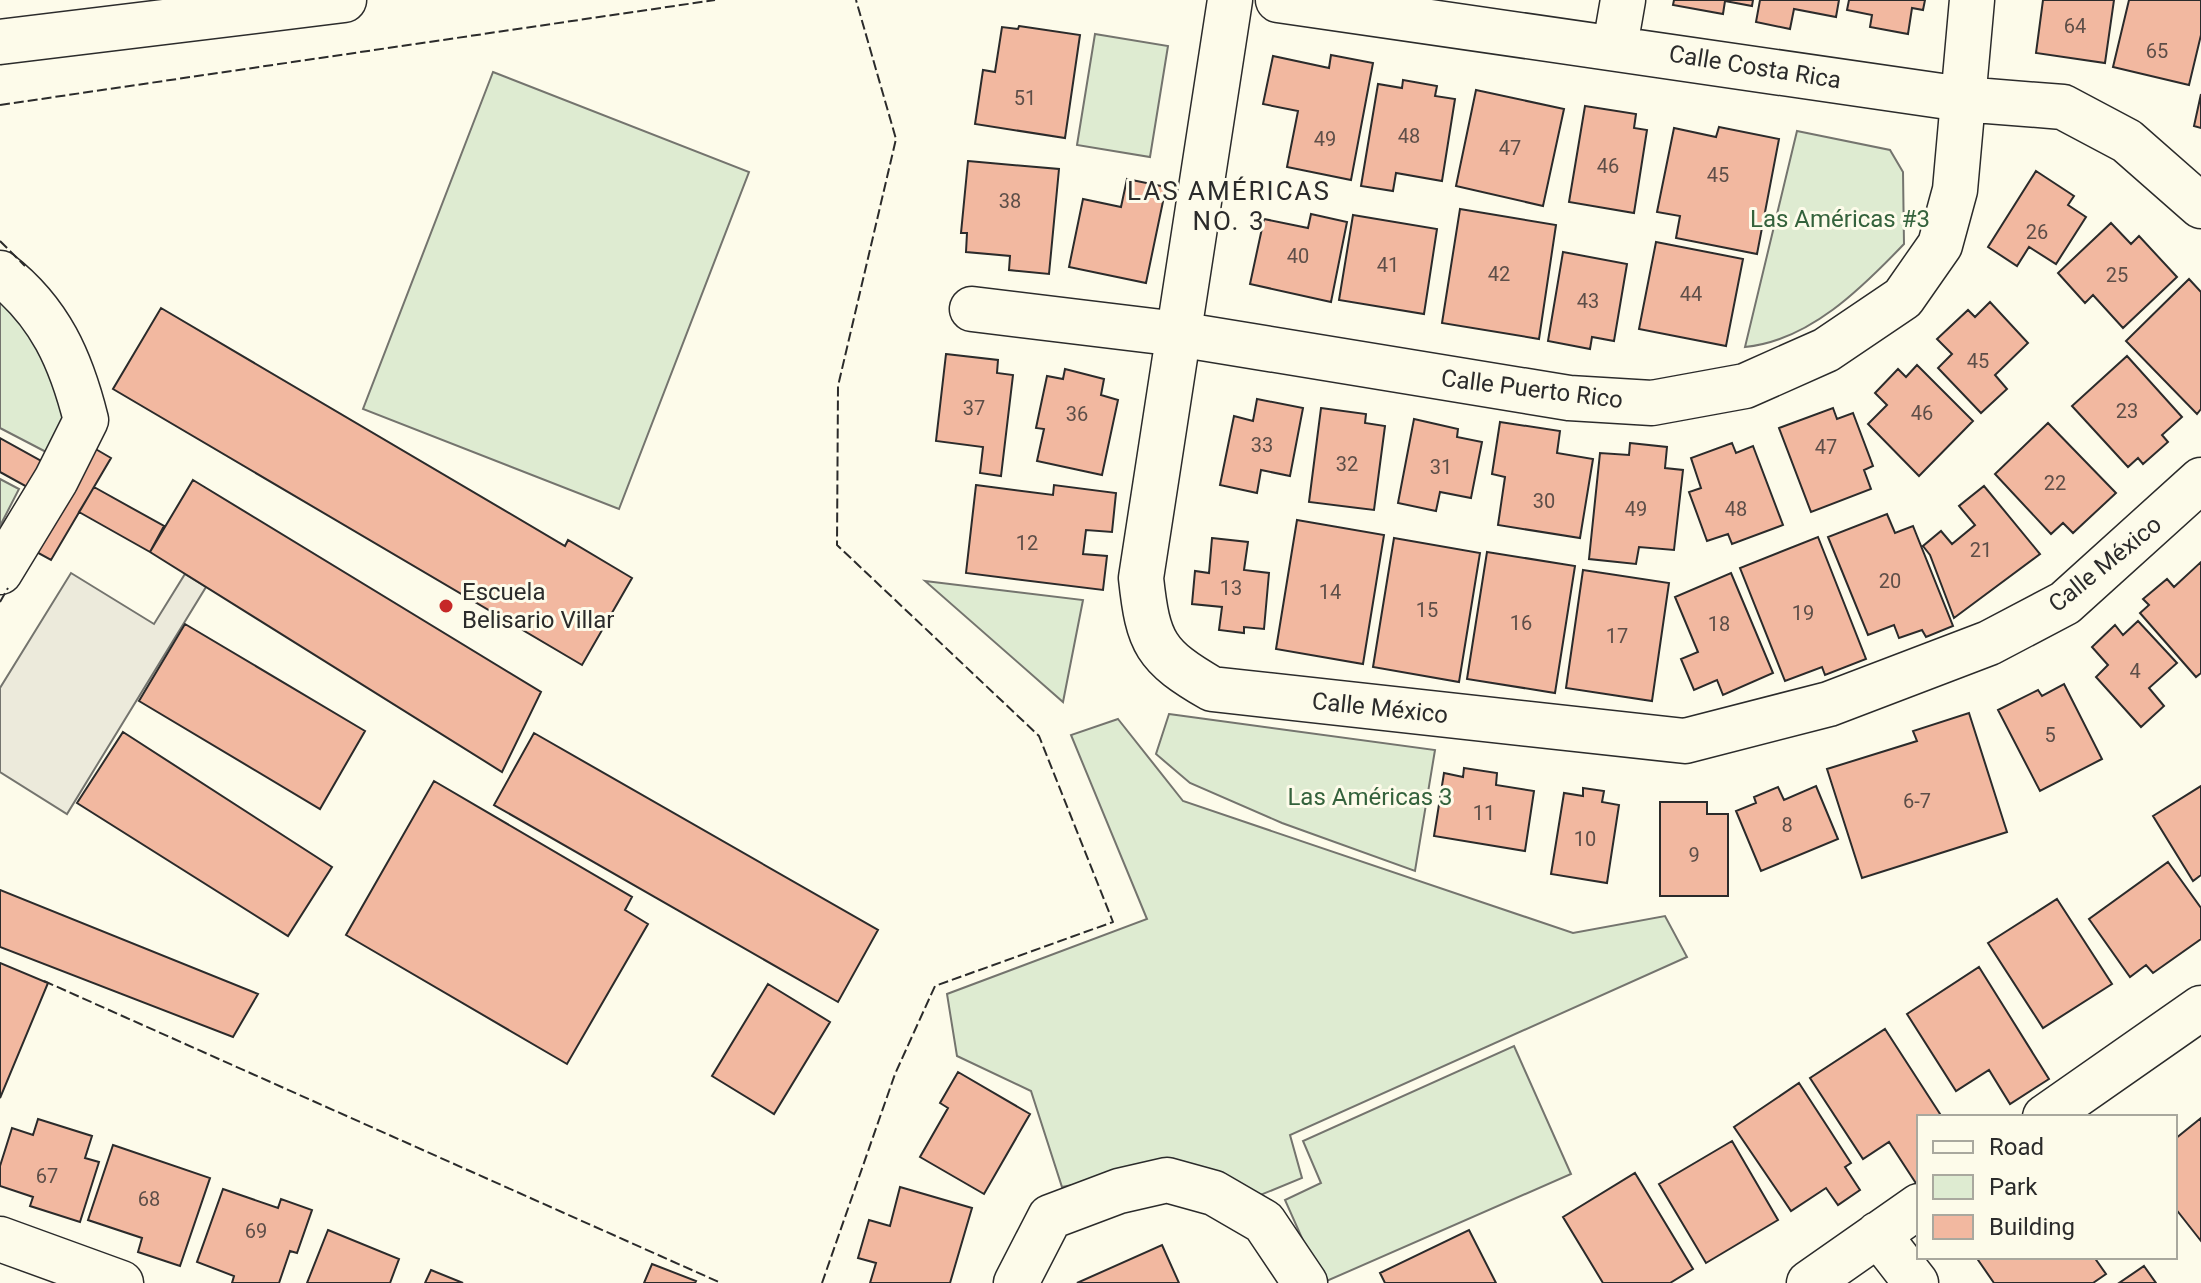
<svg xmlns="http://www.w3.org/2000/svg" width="2201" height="1283" font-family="Roboto,sans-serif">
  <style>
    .green { fill: #deebd1; stroke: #74746e; stroke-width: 2 }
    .parking { fill: #eceadb; stroke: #74746e; stroke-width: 2 }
    .building { fill: #f2b8a0; stroke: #2b2b2b; stroke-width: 2 }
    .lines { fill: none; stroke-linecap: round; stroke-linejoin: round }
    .minor-casing { stroke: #2b2b2b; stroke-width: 47 }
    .minor { stroke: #fdfbea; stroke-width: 44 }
    .fence { stroke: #2b2b2b; stroke-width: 2; stroke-dasharray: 10 4; stroke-linecap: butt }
    .poi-dot { fill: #c62828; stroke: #fdfbea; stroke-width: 3 }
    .labels { text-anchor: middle; stroke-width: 6; stroke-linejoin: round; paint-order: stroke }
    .number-label { font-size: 20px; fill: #5d4e48 }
    .street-label { font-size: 24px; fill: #2b2b2b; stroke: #fdfbea }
    .park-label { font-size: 24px; fill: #34623c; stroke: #fdfbea }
    .poi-label { font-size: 24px; fill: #2b2b2b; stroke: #fdfbea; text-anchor: start }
    .neighbourhood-label { font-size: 26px; letter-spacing: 2px; fill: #2b2b2b; stroke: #fdfbea }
  </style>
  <rect width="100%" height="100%" fill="#fdfbea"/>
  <path class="green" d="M1095,34L1168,46L1150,157L1077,145Z
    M493,72L749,172L619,509L363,409Z
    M1797,131L1890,150L1903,172L1904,244C1862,288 1809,341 1745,347Z
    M0,296L41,346L65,420L50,454L0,428Z
    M0,479L19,489L0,526Z
    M925,581L1083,600L1063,702Z
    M1169,714L1435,750L1415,871L1282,823L1190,783L1156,754Z
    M1118,719L1183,801L1573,933L1665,916L1687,957L1290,1135L1302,1178L1253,1198L1182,1164L1062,1187L1031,1091L957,1056L947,994L1147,919L1071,735Z
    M1514,1046L1571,1174L1322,1283L1285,1200L1321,1183L1303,1141Z"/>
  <path class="parking" d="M71,573L154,624L185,574L206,587L67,814L0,772V688Z"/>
  <path class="building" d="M1674,0H1753L1752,6L1725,1L1723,14L1673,5Z
    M1760,0H1839L1836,17L1794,9L1790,29L1756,22Z
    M1849,0H1925L1923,10L1912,8L1908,34L1870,27L1872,15L1847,10Z
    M2043,0H2114L2105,63L2036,53Z
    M2129,0H2201V35L2189,85L2113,67Z
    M1019,26L1080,35L1065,138L975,124L983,70L995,72L1002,27L1018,29Z
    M1331,55L1373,63L1351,180L1287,167L1298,111L1263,104L1273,56L1329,68Z
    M1403,80L1437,86L1435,96L1455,99L1442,181L1396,173L1393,191L1361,186L1378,84L1402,88Z
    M1476,90L1564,109L1543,206L1456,186Z
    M2201,94V128L2194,126Z
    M1585,106L1636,114L1634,128L1647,130L1634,213L1569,202Z
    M1719,127L1779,139L1757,254L1676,238L1680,216L1657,212L1674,128L1716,137Z
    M968,161L1059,169L1049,274L1009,270L1010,256L966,252L967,233H961Z
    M2036,171L2074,196L2068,205L2086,217L2056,264L2029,247L2017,266L1988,247Z
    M1127,179L1166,187L1146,283L1069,267L1083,199L1121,207Z
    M1460,209L1556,225L1539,339L1442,323Z
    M1311,214L1347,222L1331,302L1250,284L1264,219L1308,228Z
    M1353,215L1437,229L1424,314L1339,300Z
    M2111,223L2131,244L2139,236L2177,277L2123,328L2093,295L2085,303L2058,273Z
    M1656,242L1743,259L1726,346L1639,329Z
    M1563,252L1627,264L1614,341L1592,337L1590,349L1548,341Z
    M2189,279L2201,292V409L2197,414L2126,341Z
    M1990,302L2028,343L1995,375L2007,389L1981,413L1938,368L1952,354L1937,339L1968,310L1975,317Z
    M161,308L565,546L568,540L632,578L582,665L113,389Z
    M946,354L998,360L997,373L1013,375L1001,476L980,473L983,447L936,441Z
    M2127,356L2182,417L2162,435L2168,442L2143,464L2138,458L2128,467L2072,406Z
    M1917,365L1973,421L1919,476L1868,424L1887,405L1875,393L1898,369L1906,377Z
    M1065,369L1104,379L1101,395L1118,400L1102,475L1037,461L1044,429L1036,428L1047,376L1063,379Z
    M1257,399L1303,408L1290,476L1261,470L1257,493L1220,485L1234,416L1253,421Z
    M1321,408L1366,414L1365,423L1385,426L1374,510L1309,502Z
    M1833,408L1837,419L1853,413L1873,466L1864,470L1871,489L1811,512L1779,428Z
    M1414,419L1458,429L1457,437L1482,442L1471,498L1440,492L1436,511L1398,503Z
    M1500,422L1560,431L1557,453L1593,459L1580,538L1498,525L1505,477L1492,474Z
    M2048,423L2116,493L2073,533L2063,523L2051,534L1995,474Z
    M75,437L111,458L51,560L31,549Z
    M0,438L52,467L38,493L0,472Z
    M1630,443L1667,447L1665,468L1683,470L1674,550L1639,547L1636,564L1589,559L1600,453L1629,455Z
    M1732,443L1736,453L1753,446L1783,525L1732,544L1728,534L1707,541L1689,492L1701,488L1691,458Z
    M193,480L541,692L502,772L150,552Z
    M976,485L1053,495L1054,485L1116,493L1112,532L1086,530L1083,554L1107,556L1103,590L966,573Z
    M1984,486L2040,554L1954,618L1930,555L1923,546L1941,531L1952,544L1975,525L1959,506Z
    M94,487L164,526L150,552L79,512Z
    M1887,514L1895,533L1913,526L1953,626L1926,637L1922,630L1899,638L1894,625L1868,635L1828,537Z
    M1297,520L1384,535L1363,664L1276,649Z
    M1818,537L1866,659L1825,675L1822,667L1785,681L1740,568Z
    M1212,538L1248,542L1244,570L1269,573L1264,629L1244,627V633L1219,630L1222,607L1192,604L1195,571L1209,573Z
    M1394,538L1480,553L1459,682L1373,667Z
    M1487,552L1575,566L1555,693L1467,679Z
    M2201,562V673L2196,677L2140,613L2149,605L2143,599L2167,579L2174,587Z
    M1583,570L1669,583L1652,701L1566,688Z
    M1731,573L1773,673L1723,695L1717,680L1694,690L1681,659L1698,652L1675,597Z
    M2138,621L2177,663L2149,688L2164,706L2141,727L2096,677L2108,665L2092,647L2115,625L2123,635Z
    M185,624L365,731L320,809L139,701Z
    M2064,684L2102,759L2040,791L1998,710L2038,690L2042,696Z
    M1969,713L2007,832L1862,878L1827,769L1917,741L1913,731Z
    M123,732L332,867L288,936L77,803Z
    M534,733L878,930L838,1002L494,805Z
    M1464,768L1497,773L1496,785L1534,791L1525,851L1434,836L1444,773L1463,777Z
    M434,781L632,897L625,910L648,924L567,1064L346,935Z
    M1816,786L1838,839L1761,871L1736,811L1756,803L1754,797L1778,787L1784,800Z
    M2201,786V875L2193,881L2153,816Z
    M1583,788L1604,791L1602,802L1619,805L1607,883L1551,874L1564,793L1583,796Z
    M1660,802H1707V814H1728V896H1660Z
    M2168,862L2201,908V939L2153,973L2146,965L2130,977L2089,919Z
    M0,890L258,994L233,1037L0,947Z
    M2057,899L2112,984L2043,1028L1988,943Z
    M0,963L48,983L0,1098Z
    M1979,967L2049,1079L2010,1104L1989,1070L1956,1091L1907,1014Z
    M768,984L830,1022L774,1114L712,1076Z
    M1885,1029L1942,1117H1919V1188L1889,1142L1863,1159L1810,1078Z
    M958,1072L1030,1114L984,1194L920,1157L948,1108L940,1103Z
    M1799,1083L1851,1163L1845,1167L1860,1190L1838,1205L1826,1188L1791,1211L1734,1127Z
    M2201,1118V1241L2175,1208V1139Z
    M38,1119L92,1136L85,1158L99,1162L80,1222L30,1206L33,1197L0,1186V1166L12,1128L33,1135Z
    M1732,1141L1778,1220L1706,1263L1659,1184Z
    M113,1145L210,1178L180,1266L138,1252L142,1238L88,1220Z
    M1635,1173L1693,1269L1670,1283H1603L1563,1217Z
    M900,1187L972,1208L950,1283H870L876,1263L858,1258L869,1220L890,1226Z
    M223,1189L278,1208L281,1199L312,1210L297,1253L290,1251L279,1283H232L234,1276L197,1262Z
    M328,1230L399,1259L390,1283H307Z
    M1469,1230L1496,1283H1385L1380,1273Z
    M1162,1245L1179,1283H1077Z
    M1976,1257H2094L2106,1274L2093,1283H1994Z
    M652,1264L696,1281L695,1283H644Z
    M2144,1266L2156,1283H2119Z
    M431,1270L463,1283H425Z"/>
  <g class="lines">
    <defs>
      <path id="minor" d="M1230,0L1141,578C1148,643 1155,656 1212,689L1685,741L1829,704L1989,643L2065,603L2201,480
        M1278,0L1962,99L2063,107L2127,141L2201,206
        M0,42L344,0
        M1615,46L1623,0
        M0,273C50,312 71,360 86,420L56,480L0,572
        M972,309L1178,334L1569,398L1652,403L1745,386L1826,350L1903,298L1940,245L1955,190L1972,0
        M2045,1117L2201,1008
        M1878,1234L1916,1283
        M0,1239L121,1283
        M1016,1283L1050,1217L1119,1191L1167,1180L1214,1193L1264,1222L1305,1283
        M1809,1283L1919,1206"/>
    </defs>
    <use href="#minor" class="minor-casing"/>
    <use href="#minor" class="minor"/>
    <path class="fence" d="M0,105L715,0
      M0,241L25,266
      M0,602L8,588
      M44,981L721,1283
      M822,1283L895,1074L935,986L1113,922L1039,736L837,545L838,386L896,139L856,0"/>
  </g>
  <circle class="poi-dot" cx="446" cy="606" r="8"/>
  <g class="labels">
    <g class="number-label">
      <text x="2075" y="33">64</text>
      <text x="2157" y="58">65</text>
      <text x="1025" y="105">51</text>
      <text x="1409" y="143">48</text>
      <text x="1325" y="146">49</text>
      <text x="1510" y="155">47</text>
      <text x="1608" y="173">46</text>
      <text x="1718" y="182">45</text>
      <text x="1010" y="208">38</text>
      <text x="2037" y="239">26</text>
      <text x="1298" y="263">40</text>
      <text x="1388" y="272">41</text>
      <text x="1499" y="281">42</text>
      <text x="2117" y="282">25</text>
      <text x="1691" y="301">44</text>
      <text x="1588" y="308">43</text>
      <text x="1978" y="368">45</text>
      <text x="974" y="415">37</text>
      <text x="2127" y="418">23</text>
      <text x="1922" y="420">46</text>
      <text x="1077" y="421">36</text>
      <text x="1262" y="452">33</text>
      <text x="1826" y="454">47</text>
      <text x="1347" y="471">32</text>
      <text x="1441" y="474">31</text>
      <text x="2055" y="490">22</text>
      <text x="1544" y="508">30</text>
      <text x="1636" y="516">49</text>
      <text x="1736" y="516">48</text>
      <text x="1027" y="550">12</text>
      <text x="1981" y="557">21</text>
      <text x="1890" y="588">20</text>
      <text x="1231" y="595">13</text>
      <text x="1330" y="599">14</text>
      <text x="1427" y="617">15</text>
      <text x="1803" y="620">19</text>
      <text x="1521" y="630">16</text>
      <text x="1719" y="631">18</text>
      <text x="1617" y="643">17</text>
      <text x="2135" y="678">4</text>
      <text x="2050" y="742">5</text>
      <text x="1917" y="808">6-7</text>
      <text x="1484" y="820">11</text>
      <text x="1787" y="832">8</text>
      <text x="1585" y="846">10</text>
      <text x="1694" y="862">9</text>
      <text x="47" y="1183">67</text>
      <text x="149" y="1206">68</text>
      <text x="256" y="1238">69</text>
    </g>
    <g class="street-label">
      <text transform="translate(1755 67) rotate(9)" y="8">Calle Costa Rica</text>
      <text transform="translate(1532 389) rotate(7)" y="8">Calle Puerto Rico</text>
      <text transform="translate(2105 564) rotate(-39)" y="8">Calle México</text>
      <text transform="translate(1380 708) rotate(6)" y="8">Calle México</text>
    </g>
    <g class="park-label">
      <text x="1840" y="227">Las Américas #3</text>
      <text x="1370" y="805">Las Américas 3</text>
    </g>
    <g class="poi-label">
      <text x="462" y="600">Escuela<tspan x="462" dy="28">Belisario Villar</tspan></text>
    </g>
    <g class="neighbourhood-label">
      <text x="1229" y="200">LAS AMÉRICAS<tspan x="1229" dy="30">NO. 3</tspan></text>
    </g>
  </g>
  <rect x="1917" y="1115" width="260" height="144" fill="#fdfbea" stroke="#a9a89e" stroke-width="2"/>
  <rect x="1933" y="1141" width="40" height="12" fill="#fdfbea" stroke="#a9a89e" stroke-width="2"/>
  <text x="1989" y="1155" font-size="24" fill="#2b2b2b">Road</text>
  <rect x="1933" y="1175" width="40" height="24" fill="#deebd1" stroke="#a9a89e" stroke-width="2"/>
  <text x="1989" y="1195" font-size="24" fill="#2b2b2b">Park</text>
  <rect x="1933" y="1215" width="40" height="24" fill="#f2b8a0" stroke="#a9a89e" stroke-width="2"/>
  <text x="1989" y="1235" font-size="24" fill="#2b2b2b">Building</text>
</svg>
